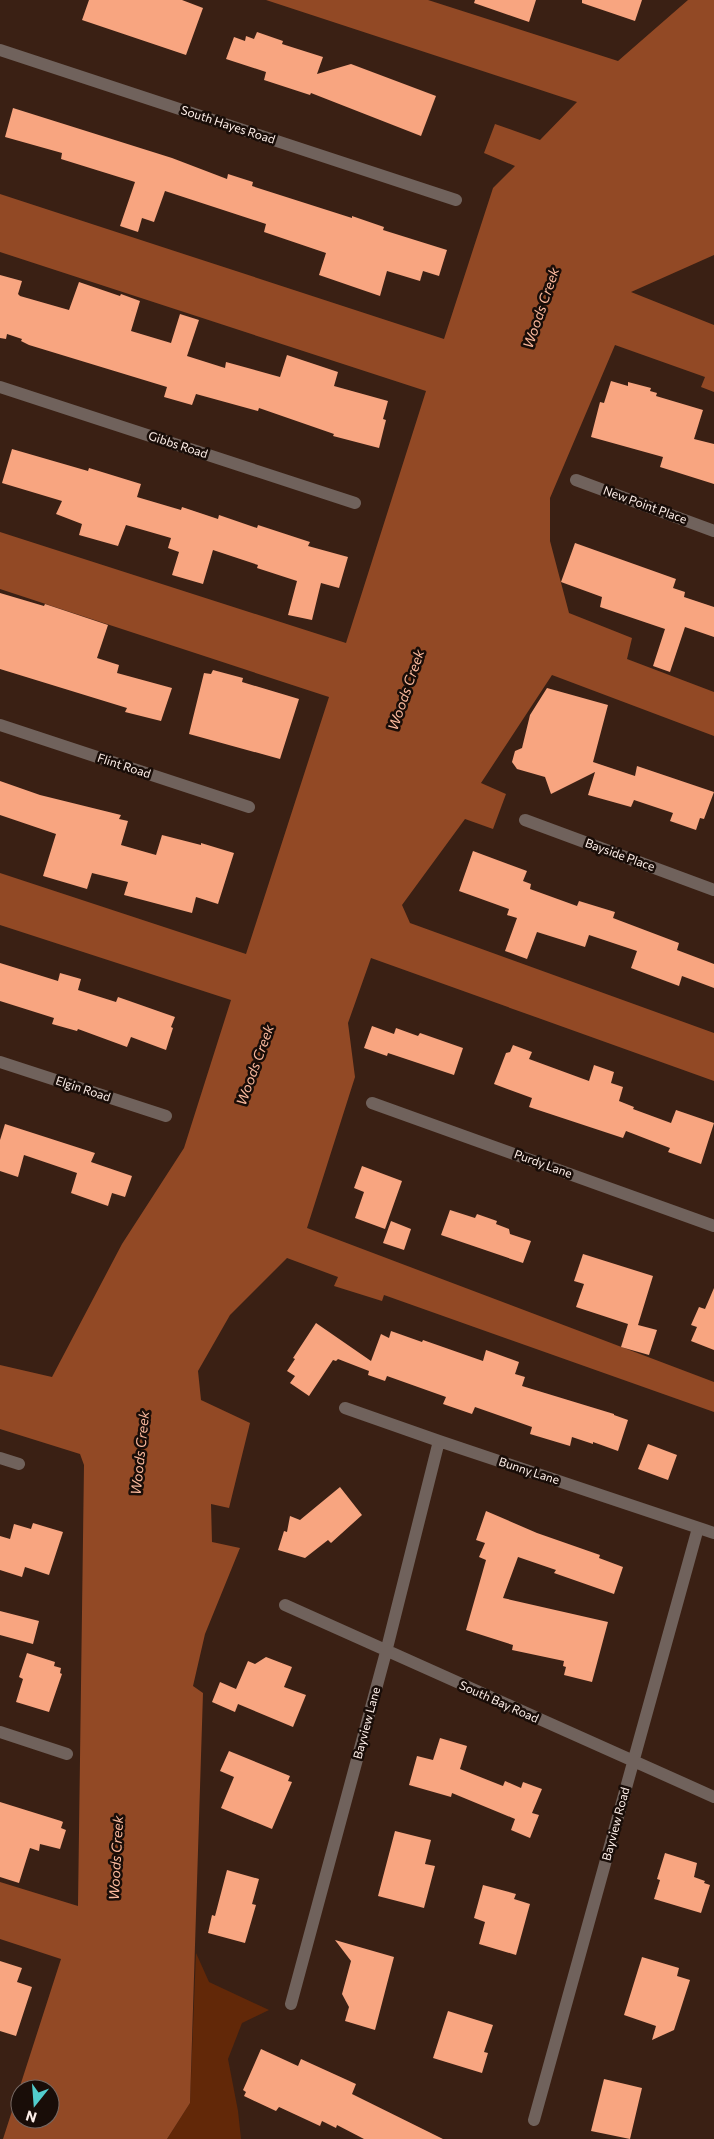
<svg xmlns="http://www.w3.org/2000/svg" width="714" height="2139" font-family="Commissioner,sans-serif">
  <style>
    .green { fill: #622808 }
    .water { fill: #924925; fill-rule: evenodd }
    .building { fill: #f8a580 }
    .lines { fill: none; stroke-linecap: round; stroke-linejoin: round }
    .minor { stroke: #70625c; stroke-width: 12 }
    .labels { text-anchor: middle; stroke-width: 5; stroke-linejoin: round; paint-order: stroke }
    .street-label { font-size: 12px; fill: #feefe9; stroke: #190d08 }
    .water-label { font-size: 14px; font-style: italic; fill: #fab99d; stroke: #190d08 }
  </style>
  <rect width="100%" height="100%" fill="#3a2014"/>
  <path class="green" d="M196,1953L209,1982L269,2010L242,2023L228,2059L238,2111L241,2139H167L190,2103Z"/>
  <path class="water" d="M266,0H428L618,61L688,0H714V255L631,292L714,325V392L701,387L705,377L615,345L550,498V541L569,613L632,638L627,659L714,692V736L552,675L481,783L506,794L493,829L465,819L402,905L410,923L714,1033V1081L371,958L348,1023L355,1077L307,1228L714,1382V1412L384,1295L382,1301L334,1286L338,1277L287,1258L230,1315L198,1371L201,1400L250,1423L229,1508L211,1504L212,1542L240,1548L205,1634L193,1686L203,1693L190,2103L167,2139H3L61,1959L0,1939V1882L78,1906L84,1465L80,1454L0,1429V1365L52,1377L122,1244L184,1148L231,1000L0,925V873L246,954L329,697L0,589V532L346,643L426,391L0,252V194L444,339L493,188L515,166L484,153L495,124L540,140L577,102ZM20,2089H50V2119H20Z"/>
  <path class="building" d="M89,0H182L203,8L186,55L82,20Z
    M475,0H536L529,22L474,3Z
    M582,0H642L635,21L582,3Z
    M257,32L283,41L282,44L323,57L317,74L351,64L436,96L421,136L311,93L310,95L264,80L266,72L226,59L234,37L245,41L246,36L254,39Z
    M13,108L172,158L227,179L228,174L253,182L252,186L352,218V216L384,227L383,230L447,250L439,276L423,271L420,281L387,271L380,296L319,275L326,253L264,232L266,224L165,191L154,222L142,218L138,232L120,226L135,182L61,159L62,153L5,137Z
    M0,275L22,281L18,294L20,296L69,310L79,282L120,296L121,294L140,301L131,331L171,343L180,314L199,320L187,356L225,368L226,362L280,377L287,355L338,372L334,386L388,401L383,419L386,420L379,448L333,436L334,434L259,408L258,411L196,394L192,405L164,397L167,387L29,345L21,341L22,339L7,334L6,339L0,338Z
    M611,381L628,386V382L651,388L650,391L657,393L656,396L703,410L694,439L714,444V484L660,467L663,457L591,437L600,402L604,403Z
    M12,449L88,471L89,468L141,484L137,497L181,510L182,507L218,519L219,515L257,528L258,525L310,542L308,546L348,557L339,588L321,583L312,620L288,615L297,581L257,568L258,565L213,550L203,584L172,575L179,552L168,548L171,538L126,525L118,546L79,535L82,524L56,514L62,501L2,483Z
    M575,543L676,579L673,588L685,592L684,597L714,607V637L685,627L670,672L653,666L665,629L600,607L602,597L561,582Z
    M0,593L44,606L45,604L108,625L97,658L119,665L117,673L172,688L161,721L125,712L127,708L0,669Z
    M213,670L243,678L242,682L299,699L280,759L189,734L204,673L211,674Z
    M547,688L608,705L593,762L635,776L637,766L714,792L704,819L700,818L696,830L670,821L673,813L634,800L631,807L588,795L595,772L551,794L545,777L517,769L512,762L515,751L522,748L530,715Z
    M0,781L40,795L121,815L119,819L128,821L121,845L156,855L162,835L201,845V843L234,853L218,904L196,897L192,913L124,895L128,882L92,873L87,889L43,876L56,834L0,815Z
    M473,851L527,871L523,881L531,884L530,889L577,906L579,901L615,912L613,918L679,943L677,950L714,964V988L682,976L679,986L631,968L637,951L589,935L585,947L537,932L527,959L505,951L517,918L507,915L509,909L459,891Z
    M0,963L58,981L60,973L81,979L78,990L116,1002L118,997L175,1017L171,1027L173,1028L166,1050L131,1037L127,1047L78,1029L77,1031L52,1024L54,1018L0,1001Z
    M372,1026L394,1034L396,1028L418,1036L420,1033L463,1048L454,1075L388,1053L387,1056L364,1048Z
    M513,1045L532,1052L529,1059L589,1081L594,1065L614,1072L611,1083L623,1087L619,1101L634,1107L633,1109L671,1123L676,1110L714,1123L701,1164L668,1152L670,1148L626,1131L623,1138L529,1107L532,1098L494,1084L506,1053L510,1052Z
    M5,1124L95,1153L91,1162L132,1176L125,1197L112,1193L108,1206L71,1193L77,1173L24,1155L18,1177L0,1171V1140Z
    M362,1166L402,1181L385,1229L355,1218L364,1192L354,1188Z
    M450,1210L475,1218L477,1214L497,1221L496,1224L509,1229L510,1234L531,1241L523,1263L441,1235Z
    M391,1221L411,1229L404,1250L383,1243Z
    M583,1254L653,1276L638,1325L657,1330L649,1355L621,1347L628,1324L576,1307L584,1284L574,1281Z
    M714,1288V1350L691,1341L697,1327L691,1325L699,1307L705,1309Z
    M316,1323L371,1361L381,1334L389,1338L391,1331L422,1342L423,1340L483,1361L486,1350L519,1362L515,1374L525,1377L522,1386L614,1414V1415L628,1420L618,1451L593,1442V1444L572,1437L570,1446L530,1434L532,1427L475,1407L472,1414L443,1404L446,1397L387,1376L385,1381L368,1375L369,1371L338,1359L336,1361L333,1360L309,1396L290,1383L295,1376L287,1371L295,1359L293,1358Z
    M648,1444L677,1455L668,1480L638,1469Z
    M340,1487L362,1515L331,1543L328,1540L305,1558L278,1550L284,1531L287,1532L290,1516L300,1520Z
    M486,1511L537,1533L600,1555L599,1558L623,1567L614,1594L554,1573L556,1570L518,1557L503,1598L608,1622L592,1682L564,1675L566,1667L563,1666L564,1661L512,1650L513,1645L466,1630L486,1560L479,1557L485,1543L476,1540Z
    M33,1523L63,1532L49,1575L25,1567L22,1577L0,1570V1536L10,1539L14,1524L31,1529Z
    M0,1611L39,1621L33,1644L0,1635Z
    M27,1653L55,1662L54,1666L61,1668L60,1673L62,1674L49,1712L16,1702L23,1679L19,1677Z
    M266,1657L292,1667L284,1687L306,1695L293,1727L238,1704L235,1712L212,1702L220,1682L236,1689L248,1661L255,1664Z
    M440,1738L467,1746L460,1769L503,1786L505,1781L521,1788L523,1782L542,1789L532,1813L539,1815L530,1838L511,1830L515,1819L452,1793L451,1797L409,1785L417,1756L433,1760Z
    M229,1751L290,1776L288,1781L292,1782L272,1829L221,1808L234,1777L220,1771Z
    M0,1802L61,1821L63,1822L61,1828L66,1830L60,1849L40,1844L39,1851L30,1848L19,1883L0,1877Z
    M395,1831L431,1840L425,1864L435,1866L424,1908L378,1896Z
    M665,1853L697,1863L694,1877L705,1881L704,1883L710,1885L701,1913L654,1899L660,1880L657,1879Z
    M227,1870L259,1879L252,1904L256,1905L245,1943L208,1933L212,1915L215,1916Z
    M483,1885L516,1894L514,1899L530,1904L516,1955L479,1944L485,1922L474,1918Z
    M335,1940L394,1957L375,2030L345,2021L349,2007L342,1994L351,1961Z
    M642,1957L679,1968L677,1976L690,1980L674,2030L652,2040L656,2026L624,2015Z
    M0,1961L22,1968L17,1982L32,1987L16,2036L0,2031Z
    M448,2011L493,2025L484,2052L488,2053L482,2073L433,2058Z
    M261,2049L298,2066L301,2059L356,2084L352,2094L443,2139H364L337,2125L336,2128L322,2121L320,2126L279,2107L276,2111L244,2096L246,2092L243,2090Z
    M604,2079L642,2088L630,2139L591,2131Z"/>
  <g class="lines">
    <path class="minor" d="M0,50L456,200
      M0,387L355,503
      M576,480L714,531
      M0,725L249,807
      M525,820L714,890
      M0,1062L166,1116
      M372,1103L714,1226
      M345,1408L439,1441L714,1533
      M0,1458L19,1464
      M285,1605L714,1797
      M0,1732L67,1754
      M291,2004L386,1652L439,1441
      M534,2120L698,1528"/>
  </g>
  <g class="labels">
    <g class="street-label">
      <text transform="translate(228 125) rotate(18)" y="4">South Hayes Road</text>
      <text transform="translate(178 445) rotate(18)" y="4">Gibbs Road</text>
      <text transform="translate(645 505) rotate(20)" y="4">New Point Place</text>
      <text transform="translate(124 766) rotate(18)" y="4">Flint Road</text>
      <text transform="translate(620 855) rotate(20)" y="4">Bayside Place</text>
      <text transform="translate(83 1089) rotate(18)" y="4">Elgin Road</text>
      <text transform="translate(543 1164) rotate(20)" y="4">Purdy Lane</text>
      <text transform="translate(529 1471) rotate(18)" y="4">Bunny Lane</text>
      <text transform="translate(499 1702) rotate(24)" y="4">South Bay Road</text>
      <text transform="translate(367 1723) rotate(-75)" y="4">Bayview Lane</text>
      <text transform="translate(616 1824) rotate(-75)" y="4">Bayview Road</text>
    </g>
    <g class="water-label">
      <text transform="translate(541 308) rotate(-71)" y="5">Woods Creek</text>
      <text transform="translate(406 690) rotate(-71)" y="5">Woods Creek</text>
      <text transform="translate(255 1065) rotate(-70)" y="5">Woods Creek</text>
      <text transform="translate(140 1453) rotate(-84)" y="5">Woods Creek</text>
      <text transform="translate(116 1858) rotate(-87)" y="5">Woods Creek</text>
    </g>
  </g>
  <g transform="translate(35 2104) rotate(197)"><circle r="24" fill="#190d08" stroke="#756762"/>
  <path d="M0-4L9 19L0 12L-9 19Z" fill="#52cdcd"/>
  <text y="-8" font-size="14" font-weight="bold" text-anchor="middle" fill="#feefe9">N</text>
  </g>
</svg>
